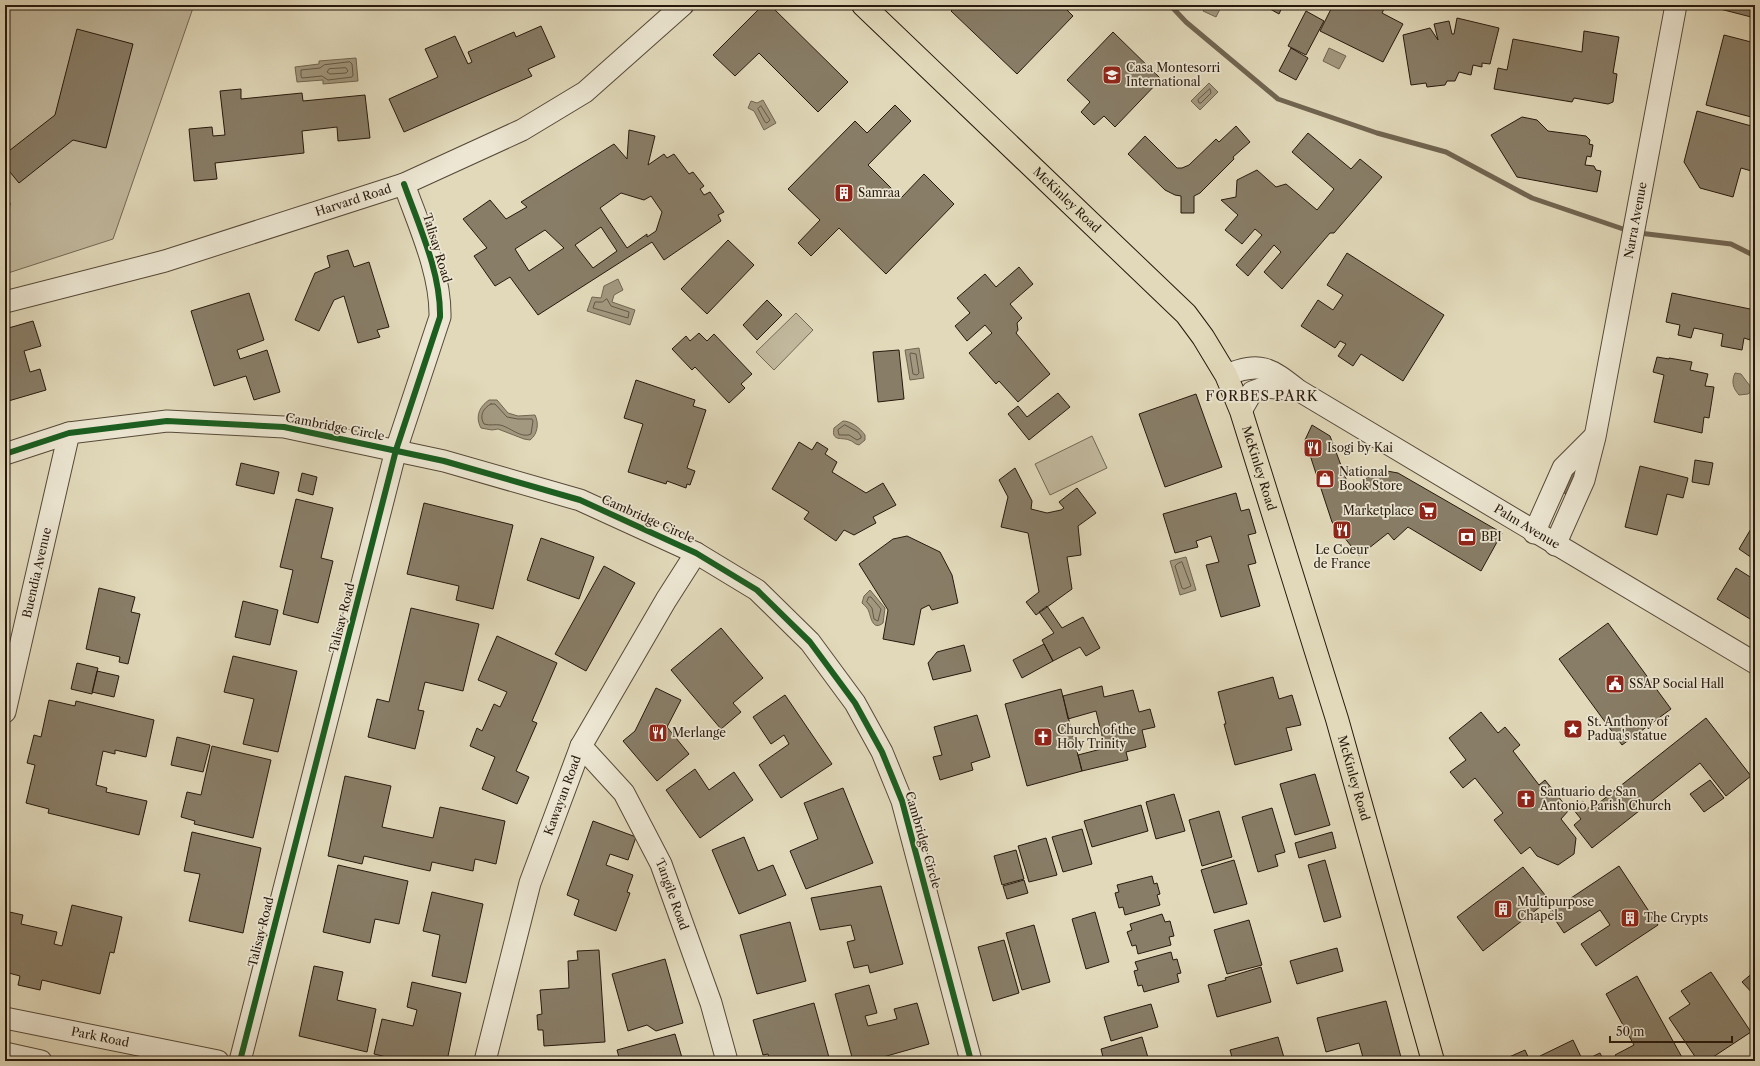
<svg xmlns="http://www.w3.org/2000/svg" width="1760" height="1066" font-family="'Libre Caslon Text',serif">
  <style>
    .green { fill: #c1b89d; stroke: #746855 }
    .water { fill: #a2987f; stroke: #716551 }
    .lines { fill: none; stroke-linecap: round; stroke-linejoin: round }
    .shore { stroke: #645846; stroke-width: 1 }
    .stream { stroke: #716551; stroke-width: 5 }
    .building { fill: #887d67; stroke: #27190d; fill-rule: evenodd }
    .minor-casing { stroke: #564938; stroke-width: 23 }
    .major-casing { stroke: #27190d; stroke-width: 24 }
    .minor { stroke: #ece6d2; stroke-width: 21 }
    .major { stroke: #e1d9ba; stroke-width: 22 }
    .cycleway-casing { stroke: #ece6d2; stroke-width: 8 }
    .cycleway { stroke: #1b5e20; stroke-width: 6 }
    .labels { text-anchor: middle; stroke-width: 3.5; stroke-linejoin: round; paint-order: stroke }
    .poi-label { font-size: 12px; fill: #27190d; stroke: #ece6d2; text-anchor: start }
    .street-label { font-size: 12px; fill: #27190d; stroke: #ece6d2 }
    .quarter-label { font-size: 14px; letter-spacing: 1px; fill: #27190d; stroke: #ece6d2 }
  </style>
  <rect width="100%" height="100%" fill="#e1d9ba"/>
  <filter id="stains"><feTurbulence type="fractalNoise" baseFrequency=".005" numOctaves="4"/><feColorMatrix values="0 0 0 0 .2 0 0 0 0 .09 0 0 0 0 .02 0 0 0 .5 -.17"/></filter>
  <radialGradient id="worn" r=".72"><stop offset=".6" stop-color="#630" stop-opacity="0"/><stop offset="1" stop-color="#630" stop-opacity=".3"/></radialGradient>
  <path class="green" d="M5,5H194L113,239L5,274Z
    M796,313L813,330L774,370L756,352Z
    M1092,436L1107,468L1050,495L1035,464Z"/>
  <path class="water" d="M1206,5H1222L1216,17L1203,11Z
    M1329,48L1346,56L1339,69L1323,61Z
    M356,58L358,81L323,84V80L297,82L295,67L319,64V61Z
    M1209,83L1218,92L1200,110L1191,101Z
    M763,100L776,123L764,130L754,111L748,108L751,101L757,103Z
    M618,279L623,290L614,295L612,302L635,310L630,325L587,311L592,297L601,298L604,286Z
    M919,348L924,378L910,380L905,350Z
    M1735,373L1741,374L1753,390L1748,394L1739,395C1733,388 1731,382 1735,373Z
    M489,400H497L508,413L518,416L535,415C539,423 538,434 530,440L524,439L498,429L492,430L481,428C475,417 479,407 489,400Z
    M843,421C851,421 860,428 865,435V440L859,445C854,444 853,441 849,440C842,437 831,442 834,428Z
    M1186,557L1196,590L1180,595L1170,561Z
    M870,590L885,608L883,623C873,631 871,618 869,612C868,608 865,606 862,603L864,596Z"/>
  <g class="lines">
    <path class="shore" d="M350,62L352,64L353,75L352,77L328,80L322,76L302,78L301,76V70L320,68L324,65Z
      M346,68L348,71L346,73L330,74L327,72L329,69Z
      M1210,89L1211,93L1201,103H1199L1198,100Z
      M761,106L770,120L767,123L765,122L758,109Z
      M607,299L611,306L629,312L628,318L593,308L595,302H602Z
      M911,353L916,354L919,373L917,375L913,374L910,355Z
      M491,404H495L507,417L518,419H532L533,421L531,434C521,439 510,427 500,425C495,424 490,426 484,424C479,416 483,408 491,404Z
      M845,425L858,432L861,436V438L857,440L849,435H839L838,430Z
      M1182,562L1191,586L1184,589L1182,588L1175,566L1177,564Z
      M869,597H871L881,609L878,621L874,619L872,608L867,602Z"/>
    <path class="stream" d="M1170,5L1186,22L1278,99L1377,133L1446,152L1532,198L1629,231
      M1639,233L1731,244L1755,256"/>
  </g>
  <path class="building" d="M763,5H770L848,82L818,112L759,53L735,76L713,55Z
    M957,5H1062L1073,16L1017,74L951,11Z
    M1263,5H1283L1279,14Z
    M1333,5H1386L1382,13L1403,24L1383,62L1320,31Z
    M1721,5H1755V18L1720,9Z
    M1306,11L1324,21L1306,55L1288,46Z
    M1457,18L1499,28L1490,64L1482,63V67L1473,65L1471,75L1459,72L1455,81H1447L1445,85L1427,87L1426,83L1411,85L1403,35L1430,28L1438,40L1434,24L1449,21L1452,34H1454Z
    M541,26L555,57L528,69L532,76L404,132L389,99L438,77L425,49L455,36L468,64L472,62L468,52L514,32L516,37Z
    M77,29L133,44L106,148L73,140L19,183L5,166V154L55,115Z
    M1584,31L1619,37L1613,73L1617,74L1613,102L1608,104L1574,98L1572,102L1494,89L1498,68L1507,70L1513,39L1582,52Z
    M1113,32L1161,79L1115,127L1104,116L1094,125L1081,112L1090,102L1067,80Z
    M1724,35L1755,43V118L1706,105Z
    M1291,48L1308,58L1296,80L1279,71Z
    M241,89V99L302,93L303,101L365,95L370,138L338,141L337,127L302,131L304,153L215,163L217,179L194,181L189,129L212,127L213,136L225,135L220,91Z
    M895,105L911,121L868,165L901,198L924,174L954,204L886,274L839,228L811,256L798,243L820,220L788,189L855,121L867,133Z
    M1697,111L1755,127V172L1741,168L1733,197L1700,188L1684,162Z
    M1522,117L1537,120L1548,131L1586,136L1590,140L1589,144L1593,145L1591,157L1587,156L1585,165L1594,166L1596,170L1601,171L1597,192L1517,177L1491,135Z
    M1236,126L1250,142L1233,157L1234,159L1200,193L1194,196V213H1181V196L1175,195L1165,190L1128,154L1145,136L1177,168H1182L1189,165L1216,139L1219,142Z
    M629,130L655,136L648,165L664,154L667,158L674,154L689,174L693,172L704,186L700,189L704,195L710,192L724,212L718,215L721,221L664,260L652,242L538,315L510,277L495,286L474,256L487,248L463,219L490,200L506,219L527,207L521,202L614,144L627,159ZM621,193L644,200L651,196L662,212L656,231L647,237V234L627,248L600,208ZM601,227L617,251L593,268L575,245ZM545,230L564,248L529,271L515,249Z
    M1308,133L1351,169L1360,159L1382,177L1334,233H1330L1282,289L1264,272L1281,252L1274,245L1248,276L1236,265L1262,235L1255,229L1242,244L1225,230L1238,215L1221,200L1236,197L1237,180L1257,170L1276,187L1286,184L1317,210L1334,189L1292,152Z
    M5,202L10,203L8,219L5,218Z
    M728,240L754,265L707,314L681,289Z
    M348,250L354,267L369,262L389,327L377,330L380,337L358,343L344,296L334,300L319,331L295,320L315,273L330,267L327,256Z
    M1347,253L1444,315L1403,381L1361,354L1353,366L1338,356L1346,344L1340,341L1335,348L1301,326L1318,300L1333,310L1343,295L1327,285Z
    M1019,267L1033,284L1010,304L1022,318L1017,323L1018,330L1016,333L1050,374L1018,402L999,381L996,384L969,353L992,333L985,325L967,341L955,326L970,313L957,298L985,274L996,287Z
    M249,293L264,340L237,350L240,359L267,350L280,392L254,400L246,376L214,386L191,311Z
    M1672,293L1755,310L1750,340L1744,338L1742,350L1721,346L1723,334L1694,328L1691,338L1678,335L1680,325L1666,322Z
    M767,300L782,315L757,340L743,325Z
    M33,321L41,346L24,351L30,372L40,369L46,390L5,402V329Z
    M699,333L707,341L714,334L752,374L741,384L745,388L729,403L695,367L692,370L672,349L686,336L690,341Z
    M899,350L904,399L878,402L873,352Z
    M1657,357L1669,359V358L1692,362L1690,370L1708,374L1705,386L1714,387L1709,418L1704,417L1702,433L1654,422L1664,375L1653,372Z
    M636,380L695,400L693,406L706,410L687,468L695,471L690,485L687,484L686,488L667,481L666,484L628,472L643,424L624,418Z
    M1058,393L1070,407L1029,440L1008,414L1018,406L1027,417Z
    M1196,394L1222,467L1165,487L1139,414Z
    M1312,425L1330,436L1351,492L1366,478L1376,474L1387,471L1398,473L1502,533L1481,571L1408,527L1394,540L1388,533L1359,556L1332,522L1305,440Z
    M799,442L812,450L817,442L828,449L825,454L837,462L832,472L866,493L883,483L896,505L873,517L876,523L854,535L844,530L836,541L804,519L809,512L772,489Z
    M1695,460L1713,463L1709,485L1692,482Z
    M241,463L279,472L274,494L236,485Z
    M1640,466L1688,478L1683,498L1667,494L1657,535L1625,527Z
    M1015,468L1032,501L1031,509L1047,513L1061,510L1064,508L1059,502L1077,488L1096,513L1078,526L1081,555L1067,557L1072,589L1036,615L1026,602L1039,592L1028,533L1001,527L1008,497L999,480Z
    M1568,468L1580,474L1571,496L1558,490Z
    M302,473L317,477L313,495L298,491Z
    M1236,493L1241,511L1249,509L1256,533L1248,535L1256,563L1248,565L1260,606L1221,617L1206,565L1219,562L1211,536L1196,541L1198,547L1175,553L1163,514Z
    M296,499L333,508L321,558L333,561L318,623L283,614L293,570L280,567Z
    M424,503L513,525L493,609L456,600L459,586L407,574Z
    M1755,522V560L1739,549Z
    M907,536L940,552L952,575L958,603L932,610L929,605L921,609L914,645L883,639L888,610L859,564L893,539Z
    M541,538L594,557L579,599L527,580Z
    M604,566L635,583L586,671L555,654Z
    M1736,568L1755,580V622L1717,599Z
    M99,588L135,597L131,612L140,614L128,664L119,662L120,657L86,649Z
    M243,601L278,610L270,645L235,637Z
    M1047,606L1062,628L1083,617L1100,648L1086,656L1080,647L1053,661L1042,640L1054,633L1039,612Z
    M411,608L479,624L463,691L425,682L418,710L424,711L415,749L368,737L377,699L389,702Z
    M1608,623L1671,709L1622,745L1559,659Z
    M721,628L763,678L733,703L741,712L721,729L671,670Z
    M497,636L557,663L532,721L537,723L516,771L529,777L517,804L482,789L495,757L470,746L477,728L482,731L494,704L500,707L507,692L478,680Z
    M1044,644L1053,661L1022,678L1013,660Z
    M964,645L971,671L933,680L928,663L937,652Z
    M233,656L297,671L278,752L243,744L254,699L224,692Z
    M77,663L98,668L92,694L71,689Z
    M97,671L119,676L114,697L92,692Z
    M1273,677L1279,699L1292,695L1301,725L1286,728L1292,750L1235,765L1224,724H1226L1218,692Z
    M1102,686L1104,697L1133,690L1139,712L1150,709L1155,727L1142,730L1146,747L1126,752L1128,760L1082,771L1078,755L1105,748L1096,711L1068,719L1063,696Z
    M656,688L681,700L667,727L689,754L657,781L623,741L635,731Z
    M1061,689L1082,771L1027,786L1005,704Z
    M785,695L832,764L781,798L759,765L789,744L784,735L771,744L753,717Z
    M49,700L75,706L76,701L154,720L146,757L115,750V754L103,751L96,785L107,788L106,792L147,801L139,835L48,813L49,809L26,803L35,765L27,763L34,735L41,737Z
    M1481,712L1498,733L1505,727L1520,745L1513,751L1539,785L1545,780L1569,810L1561,819L1576,838L1574,854L1558,865L1537,856L1530,847L1521,854L1494,820L1503,813L1475,778L1463,788L1450,772L1466,760L1449,738Z
    M977,715L990,757L971,763L973,770L940,780L933,757L942,755L934,727Z
    M1706,718L1751,776L1726,796L1700,763L1592,848L1574,825L1581,819L1573,809L1583,801L1590,810Z
    M177,737L210,745L203,772L171,765Z
    M212,746L271,760L253,838L194,824L195,821L181,817L187,792L201,795Z
    M695,769L709,790L734,772L753,800L700,838L666,790Z
    M1315,774L1330,825L1295,835L1280,784Z
    M345,776L391,786L382,827L433,838L440,807L505,821L496,864L475,859L473,871L432,862L430,871L364,856L362,864L328,856Z
    M1710,780L1724,798L1704,812L1690,794Z
    M843,788L873,863L806,889L790,851L818,839L804,803Z
    M1174,794L1185,831L1156,839L1146,802Z
    M1141,805L1148,831L1092,847L1084,821Z
    M1272,808L1285,852L1275,855L1278,866L1258,872L1242,817Z
    M1219,811L1232,857L1202,866L1189,820Z
    M593,821L636,837L628,860L610,854L606,865L633,875L627,892L630,893L616,931L574,915L579,900L567,895Z
    M1082,829L1092,864L1063,872L1052,837Z
    M192,832L261,848L243,933L189,921L200,874L184,871Z
    M1332,832L1336,848L1299,858L1295,843Z
    M744,837L758,871L773,865L786,895L739,914L712,850Z
    M1046,838L1057,875L1029,882L1018,846Z
    M1016,850L1024,879L1002,885L994,856Z
    M1234,860L1247,904L1214,913L1201,870Z
    M1325,860L1341,917L1324,922L1308,865Z
    M338,865L408,881L399,924L375,919L370,943L323,932Z
    M1619,866L1658,925L1596,966L1581,944L1610,925L1600,910L1564,933L1550,912Z
    M1523,867L1549,900L1483,951L1457,917Z
    M1152,876L1154,884L1157,883L1160,894L1157,895L1160,905L1125,915L1123,907L1119,908L1115,893L1119,892L1117,885Z
    M1024,880L1028,893L1007,899L1003,886Z
    M881,886L903,964L870,973L868,965L854,968L847,942L855,940L851,925L820,930L811,898Z
    M432,892L483,904L466,983L432,976L440,935L423,931Z
    M72,905L122,917L114,953L110,952L100,994L42,980L40,990L18,985L20,976L5,972V911L23,915L21,924L57,932L54,944L62,946Z
    M1095,912L1109,962L1086,969L1072,919Z
    M1162,914L1165,922L1170,921L1174,936L1169,937L1171,945L1138,954L1136,945L1132,946L1127,932L1132,930L1130,924Z
    M1249,920L1262,965L1227,974L1214,930Z
    M790,922L806,981L757,994L740,935Z
    M1034,925L1050,982L1022,990L1006,933Z
    M1004,940L1019,993L993,1001L978,947Z
    M1337,948L1343,971L1297,984L1290,961Z
    M599,950L605,1042L544,1046L543,1030H538L537,1015L542,1014L540,990L569,988L568,961L578,960L577,951Z
    M1171,952L1173,960L1177,959L1181,973L1177,974L1179,982L1144,992L1142,985L1138,986L1134,971L1138,970L1135,962Z
    M665,959L683,1023L656,1031L647,1025L628,1031L612,974Z
    M314,966L343,972L337,1000L376,1009L367,1052L299,1036Z
    M1261,967L1271,1002L1217,1017L1208,985L1226,980L1225,978Z
    M1755,971V996L1742,982Z
    M1711,972L1751,1032L1707,1061H1698L1669,1018L1690,1004L1681,991Z
    M1637,976L1684,1061H1619L1615,1055L1634,1045L1606,994Z
    M412,982L461,993L447,1061H403L374,1054L382,1019L413,1026L417,1010L407,1007Z
    M869,985L877,1013L865,1016L868,1026L897,1019L894,1009L917,1003L929,1044L869,1061H853L835,994Z
    M1386,1001L1402,1061H1364L1359,1043L1326,1052L1317,1018Z
    M814,1003L830,1061H770L768,1054L763,1055L753,1020Z
    M1151,1004L1158,1027L1111,1041L1104,1017Z
    M675,1034L683,1061H620L617,1050Z
    M1142,1037L1149,1061H1104L1101,1049Z
    M1278,1037L1285,1061H1233L1230,1050Z
    M1573,1040L1583,1061L1600,1053L1604,1061H1542L1540,1056Z
    M1525,1050L1530,1061H1500Z
    M924,1057L925,1061H909Z"/>
  <g class="lines">
    <defs>
      <g id="minor">
        <path id="s1" d="M5,302L165,261L404,184L522,130L585,92L683,5"/>
        <path id="s2" d="M1226,375C1261,361 1270,368 1298,390L1755,663"/>
        <path d="M1241,411L1252,392L1266,387L1296,390"/>
        <path d="M5,454L69,433L167,421L284,427L444,461L580,500L696,553L757,590L810,642L855,703L882,752L902,801L971,1061"/>
        <path d="M1534,533L1563,468L1594,437"/>
        <path id="s3" d="M1555,545L1584,480L1595,437L1676,5"/>
        <path id="s4" d="M5,712L69,433"/>
        <path id="s5" d="M581,746L624,793L661,864L711,1003L727,1061"/>
        <path id="s6" d="M5,1018L218,1061"/>
        <path d="M5,1053L41,1061"/>
        <path d="M240,1061L396,450L440,317C441,273 419,226 404,184"/>
        <path id="s7" d="M485,1061L530,883L581,746L666,600L696,553"/>
      </g>
      <g id="major">
        <path id="s8" d="M863,5L1186,314L1203,337L1226,375L1241,411L1337,719L1433,1061"/>
      </g>
    </defs>
    <use href="#minor" class="minor-casing"/>
    <use href="#major" class="major-casing"/>
    <use href="#minor" class="minor"/>
    <use href="#major" class="major"/>
    <defs>
      <path id="cycleway" d="M5,454L69,433L167,421L284,427L444,461L580,500L696,553L757,590L810,642L855,703L882,752L902,801L971,1061
        M240,1061L396,450L440,317C441,273 419,226 404,184"/>
    </defs>
    <use href="#cycleway" class="cycleway-casing"/>
    <use href="#cycleway" class="cycleway"/>
  </g>
  <defs>
    <symbol id="school-square" viewBox="-11 -11 22 22"><rect x="-9" y="-9" width="18" height="18" rx="4" fill="#8f2418" stroke="#ece6d2"/><path d="M0-5L7-2L0 1L-7-2ZM-4 1L0 2.5L4 1V4Q0 6-4 4Z" fill="#fff"/></symbol>
    <symbol id="building-square" viewBox="-11 -11 22 22"><rect x="-9" y="-9" width="18" height="18" rx="4" fill="#8f2418" stroke="#ece6d2"/><path d="M-4-6H4V6H1V3H-1V6H-4ZM-2.5-4.3h1.7v1.8h-1.7ZM.8-4.3h1.7v1.8H.8ZM-2.5-1h1.7V.8h-1.7ZM.8-1h1.7V.8H.8Z" fill="#fff"/></symbol>
    <symbol id="restaurant-square" viewBox="-11 -11 22 22"><rect x="-9" y="-9" width="18" height="18" rx="4" fill="#8f2418" stroke="#ece6d2"/><path d="M-5-6h1v4h1v-4h1v4h1v-4h1v5L-1.5 .5V6h-2V.5L-5-1ZM5-6V6H3V1.5H1.5Q1.5-4 5-6Z" fill="#fff"/></symbol>
    <symbol id="shop-square" viewBox="-11 -11 22 22"><rect x="-9" y="-9" width="18" height="18" rx="4" fill="#8f2418" stroke="#ece6d2"/><path d="M-5-2.5h2.3a2.7 3.5 0 0 1 5.4 0H5L5.5 6h-11ZM-1.5-2.5h3a1.5 2.3 0 0 0-3 0Z" fill="#fff"/></symbol>
    <symbol id="supermarket-square" viewBox="-11 -11 22 22"><rect x="-9" y="-9" width="18" height="18" rx="4" fill="#8f2418" stroke="#ece6d2"/><path d="M-6-5.5h2.5l.6 2H6L4.5 2H-2.5L-4.4-4H-6ZM-1.5 3.2a1.3 1.3 0 1 0 .1 0ZM3 3.2a1.3 1.3 0 1 0 .1 0Z" fill="#fff"/></symbol>
    <symbol id="bank-square" viewBox="-11 -11 22 22"><rect x="-9" y="-9" width="18" height="18" rx="4" fill="#8f2418" stroke="#ece6d2"/><path d="M-6-4H6V4H-6ZM0-2.3a2.3 2.3 0 1 0 0 4.6a2.3 2.3 0 1 0 0-4.6Z" fill="#fff"/></symbol>
    <symbol id="civic-square" viewBox="-11 -11 22 22"><rect x="-9" y="-9" width="18" height="18" rx="4" fill="#8f2418" stroke="#ece6d2"/><path d="M-.6-6.5H3V-4.5H.6V-3L4-1V1h2V6H-6V1h2V-1L-.6-3ZM-1.2 2.5V6h2.4V2.5Z" fill="#fff"/></symbol>
    <symbol id="sight-square" viewBox="-11 -11 22 22"><rect x="-9" y="-9" width="18" height="18" rx="4" fill="#8f2418" stroke="#ece6d2"/><path d="M0-6L1.8-2.2L6-1.7L2.9 1.2L3.7 5.4L0 3.3L-3.7 5.4L-2.9 1.2L-6-1.7L-1.8-2.2Z" fill="#fff"/></symbol>
    <symbol id="church-square" viewBox="-11 -11 22 22"><rect x="-9" y="-9" width="18" height="18" rx="4" fill="#8f2418" stroke="#ece6d2"/><path d="M-1.2-6h2.4v3.5h3.3v2.4h-3.3V6h-2.4V-.1h-3.3v-2.4h3.3Z" fill="#fff"/></symbol>
  </defs>
  <g fill-rule="evenodd">
    <use href="#school-square" x="1101" y="64" width="22" height="22"/>
    <use href="#building-square" x="833" y="182" width="22" height="22"/>
    <use href="#restaurant-square" x="1302" y="437" width="22" height="22"/>
    <use href="#shop-square" x="1314" y="468" width="22" height="22"/>
    <use href="#supermarket-square" x="1417" y="500" width="22" height="22"/>
    <use href="#restaurant-square" x="1331" y="519" width="22" height="22"/>
    <use href="#bank-square" x="1456" y="526" width="22" height="22"/>
    <use href="#civic-square" x="1604" y="673" width="22" height="22"/>
    <use href="#sight-square" x="1562" y="718" width="22" height="22"/>
    <use href="#restaurant-square" x="647" y="722" width="22" height="22"/>
    <use href="#church-square" x="1032" y="726" width="22" height="22"/>
    <use href="#church-square" x="1515" y="788" width="22" height="22"/>
    <use href="#building-square" x="1492" y="898" width="22" height="22"/>
    <use href="#building-square" x="1619" y="907" width="22" height="22"/>
  </g>
  <g class="labels">
    <g class="poi-label">
      <text x="1126" y="72">Casa Montesorri<tspan x="1126" dy="14">International</tspan></text>
      <text x="858" y="197">Samraa</text>
      <text x="1327" y="452">Isogi by Kai</text>
      <text x="1339" y="476">National<tspan x="1339" dy="14">Book Store</tspan></text>
      <text x="1414" y="515" text-anchor="end">Marketplace</text>
      <text x="1481" y="541">BPI</text>
      <text x="1342" y="554" text-anchor="middle">Le Coeur<tspan x="1342" dy="14">de France</tspan></text>
      <text x="1629" y="688">SSAP Social Hall</text>
      <text x="1587" y="726">St. Anthony of<tspan x="1587" dy="14">Padua's statue</tspan></text>
      <text x="1057" y="734">Church of the<tspan x="1057" dy="14">Holy Trinity</tspan></text>
      <text x="672" y="737">Merlange</text>
      <text x="1540" y="796">Santuario de San<tspan x="1540" dy="14">Antonio Parish Church</tspan></text>
      <text x="1517" y="906">Multipurpose<tspan x="1517" dy="14">Chapels</tspan></text>
      <text x="1644" y="922">The Crypts</text>
    </g>
    <g class="street-label">
      <text dy="4" stroke="none"><textPath href="#s1" startOffset="363">Harvard Road</textPath></text>
      <text dy="4" stroke="none"><textPath href="#s8" startOffset="282">McKinley Road</textPath></text>
      <text dy="4" stroke="none"><textPath href="#s3" startOffset="336">Narra Avenue</textPath></text>
      <text transform="translate(437 248) rotate(73)" y="4">Talisay Road</text>
      <text transform="translate(335 427) rotate(11)" y="4">Cambridge Circle</text>
      <text dy="4" stroke="none"><textPath href="#s8" startOffset="619">McKinley Road</textPath></text>
      <text transform="translate(648 519) rotate(24)" y="4">Cambridge Circle</text>
      <text dy="4" stroke="none"><textPath href="#s2" startOffset="346">Palm Avenue</textPath></text>
      <text dy="4" stroke="none"><textPath href="#s4" startOffset="143">Buendia Avenue</textPath></text>
      <text transform="translate(342 618) rotate(-76)" y="4">Talisay Road</text>
      <text dy="4" stroke="none"><textPath href="#s8" startOffset="943">McKinley Road</textPath></text>
      <text dy="4" stroke="none"><textPath href="#s7" startOffset="277">Kawayan Road</textPath></text>
      <text transform="translate(923 840) rotate(74)" y="4">Cambridge Circle</text>
      <text dy="4" stroke="none"><textPath href="#s5" startOffset="176">Tangile Road</textPath></text>
      <text transform="translate(261 932) rotate(-76)" y="4">Talisay Road</text>
      <text dy="4" stroke="none"><textPath href="#s6" startOffset="97">Park Road</textPath></text>
    </g>
    <g class="quarter-label">
      <text x="1262" y="401">FORBES PARK</text>
    </g>
  </g>
  <rect width="1760" height="1066" fill="none" stroke="#e1d9ba" stroke-width="20"/>
  <rect x="6" y="6" width="1748" height="1054" fill="none" stroke="#27190d" stroke-width="2"/>
  <rect x="10" y="10" width="1740" height="1046" fill="none" stroke="#27190d"/>
  <path d="M1610 1036v6h122v-6" fill="none" stroke="#27190d" stroke-width="2"/>
  <text x="1616" y="1036" font-size="12" fill="#27190d" stroke="#ece6d2" stroke-width="3" paint-order="stroke">50 m</text>
  <rect width="100%" height="100%" filter="url(#stains)"/>
  <rect width="100%" height="100%" fill="url(#worn)"/>
</svg>
